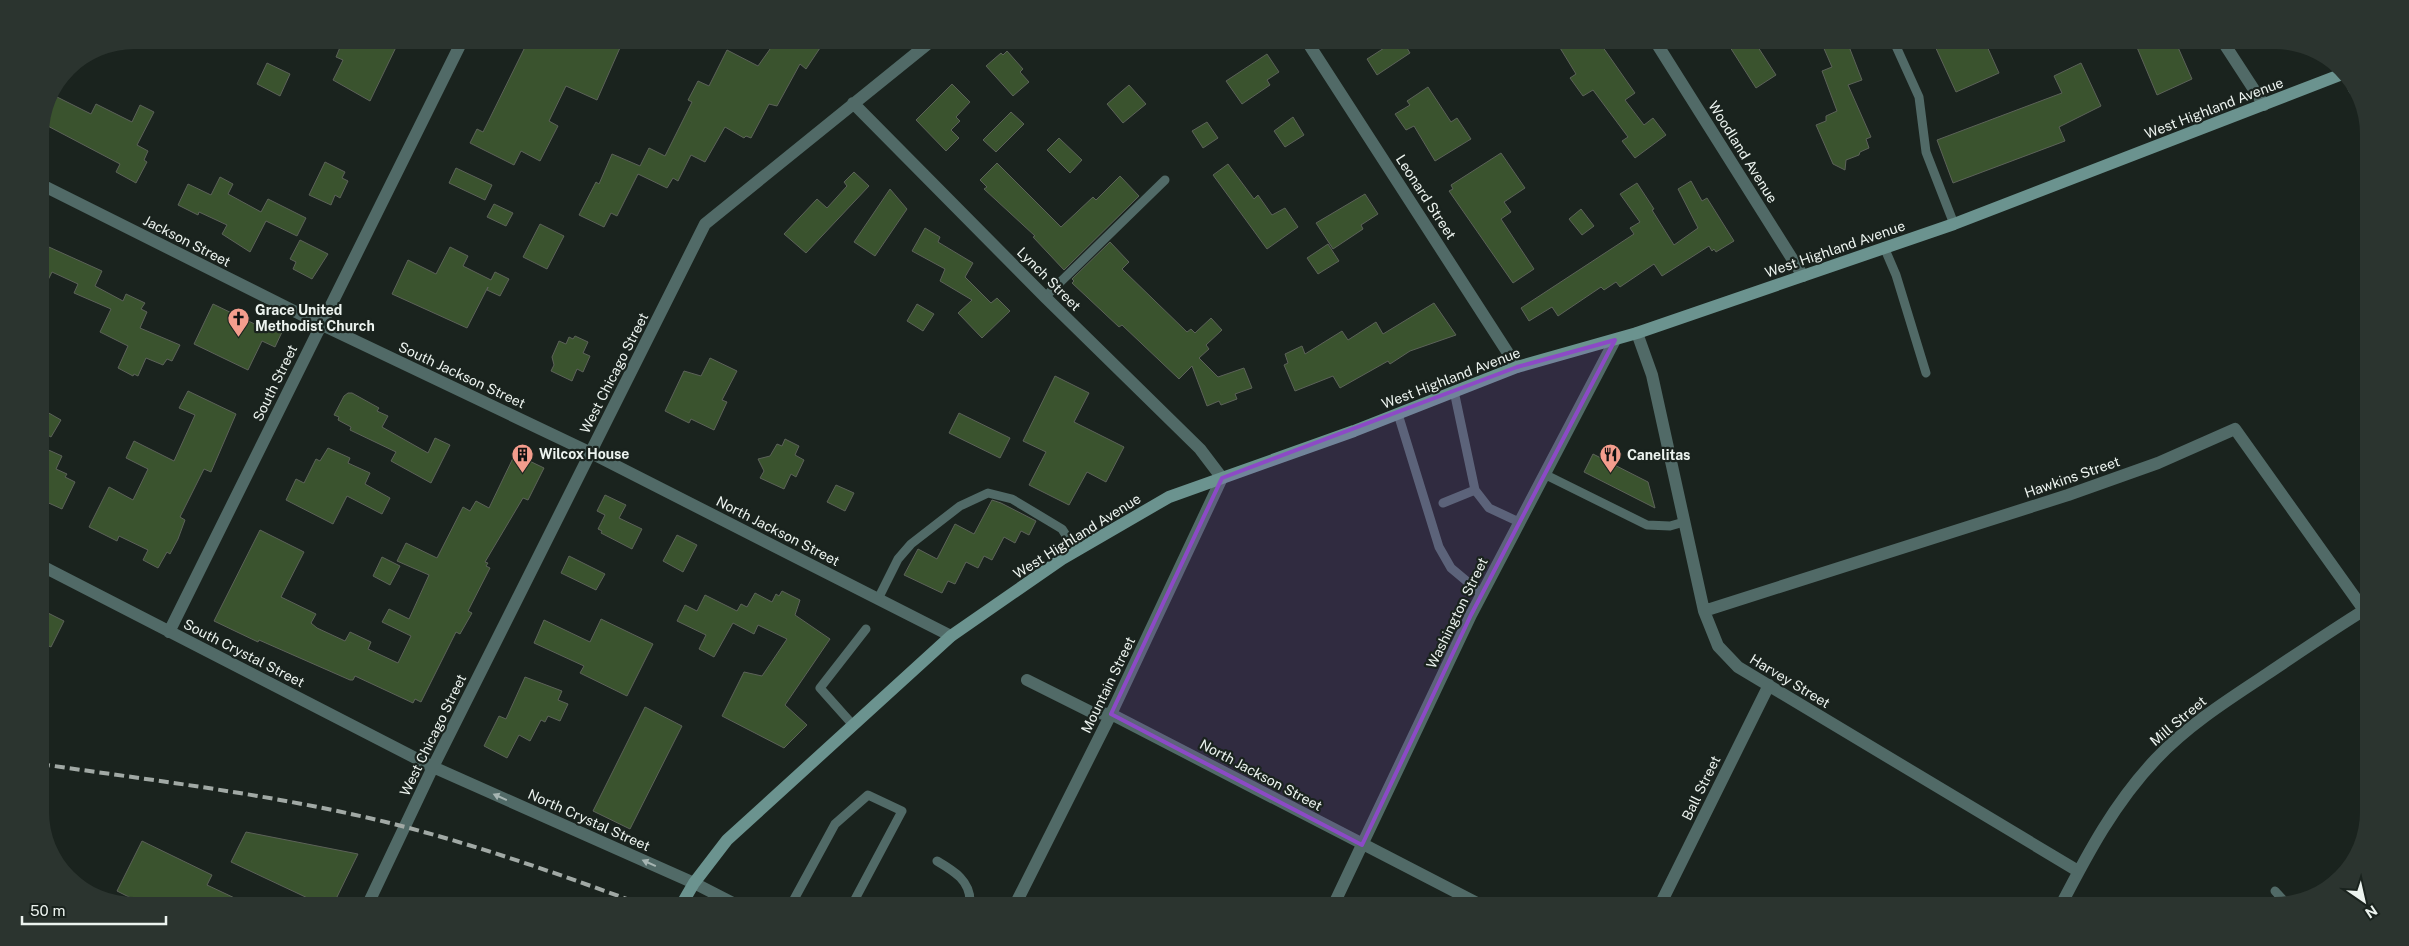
<svg xmlns="http://www.w3.org/2000/svg" width="2409" height="946" font-family="'Public Sans',sans-serif">
  <style>
    .building { fill: #3a532e; stroke: #5c6259 }
    .lines { fill: none; stroke-linecap: round; stroke-linejoin: round }
    .service { stroke: #516a67; stroke-width: 9 }
    .minor { stroke: #516a67; stroke-width: 12 }
    .secondary { stroke: #6b938f; stroke-width: 12 }
    .rail { stroke: #a1a9a5; stroke-width: 4; stroke-dasharray: 10 5; stroke-linecap: butt }
    .oneway { fill: #a6b5b2 }
    .marked { fill: #8c4ac6; fill-opacity: 0.2; stroke: #8c4ac6; stroke-width: 4; stroke-linejoin: round }
    .labels { text-anchor: middle; stroke-width: 4.5; stroke-linejoin: round; paint-order: stroke }
    .street-label { font-size: 14px; fill: #ecf3ef; stroke: #1a231e }
    .poi-label { font-size: 14px; font-weight: bold; fill: #ecf3ef; stroke: #1a231e; text-anchor: start }
  </style>
  <rect width="100%" height="100%" fill="#1a231e"/>
  <path class="building" d="M343,40L399,41L370,101L333,80L343,60L336,57Z
    M528,41H623L597,100L566,86L549,121L558,126L540,161L521,151L514,165L470,143L477,129L483,132Z
    M775,42H824L806,69L800,64L777,106L769,104L751,138L746,136L744,138L725,127L705,162L691,155L678,181L673,178L667,188L638,174L617,216L611,213L604,227L579,215L596,182L599,184L612,154L640,166L649,148L665,156L692,102L688,100L698,81L709,86L727,50L758,66Z
    M1392,43H1404L1410,53L1377,75L1367,59Z
    M1557,43H1600L1635,93L1625,100L1644,125L1653,118L1666,135L1635,158L1622,141L1628,137L1593,90L1583,96L1570,78L1576,74Z
    M1728,44H1756L1776,75L1756,88Z
    M1822,44H1848L1862,80L1848,85L1871,137L1866,139L1869,148L1860,152L1859,155L1846,160L1845,170L1833,164L1816,125L1826,121V116L1837,111L1822,71L1832,67Z
    M1934,44H1986L1999,73L1956,92Z
    M2136,45H2177L2192,79L2157,95Z
    M1007,51L1023,69L1020,72L1029,82L1013,96L986,66L1001,53L1003,55Z
    M1267,54L1279,72L1267,80L1270,85L1242,104L1226,81Z
    M267,63L290,74L280,96L257,84Z
    M2081,63L2101,106L2059,127L2065,141L1953,183L1937,140L2062,93L2054,76Z
    M952,84L970,102L956,117L960,121L951,130L959,138L946,151L916,120Z
    M1129,85L1146,104L1123,123L1107,104Z
    M1428,87L1451,122L1457,118L1471,139L1435,161L1414,126L1406,130L1395,114L1410,105L1407,101Z
    M55,96L91,114L96,104L132,122L140,105L154,112L137,145L148,151L144,160L147,162L136,183L116,172L120,164L42,123Z
    M1011,112L1024,124L996,152L983,140Z
    M1293,117L1304,135L1285,147L1274,131Z
    M1207,122L1218,138L1203,148L1192,131Z
    M1059,138L1082,160L1070,173L1047,150Z
    M1501,153L1525,188L1504,202L1511,212L1501,219L1534,269L1513,283L1449,191L1453,189L1451,185Z
    M325,162L345,172L342,178L348,181L340,198L335,195L331,205L309,195Z
    M997,163L1061,227L1093,197L1096,200L1120,176L1139,196L1064,270L1033,237L1035,236L984,189L987,187L980,180Z
    M1228,164L1254,199L1258,195L1272,215L1285,208L1298,227L1267,249L1213,175Z
    M456,168L492,185L485,200L449,183Z
    M854,172L869,186L806,253L784,234L817,199L827,208L847,186L844,182Z
    M220,177L233,184L228,194L261,212L268,199L306,218L297,236L266,221L250,252L222,234L227,225L199,212L198,215L178,205L188,184L211,195Z
    M1691,181L1702,201L1707,198L1734,241L1716,252L1714,249L1712,251L1709,246L1662,276L1654,264L1620,287L1616,282L1604,290L1601,287L1558,316L1552,307L1529,321L1521,308L1634,234L1630,228L1640,222L1620,194L1637,183L1654,209L1652,210L1674,245L1698,228L1678,189Z
    M890,189L907,209L875,256L854,242Z
    M1365,194L1378,214L1361,225L1363,229L1333,249L1316,223Z
    M494,204L513,213L506,226L487,217Z
    M1581,209L1594,226L1582,235L1569,219Z
    M540,224L564,236L547,269L523,257Z
    M925,228L940,237L938,242L973,263L965,277L991,303L997,298L1010,311L982,338L958,313L972,300L940,281L945,269L912,251Z
    M300,240L328,254L312,279L293,269L296,262L290,259Z
    M1110,242L1129,262L1122,269L1187,332L1191,329L1195,333L1211,318L1222,330L1206,345L1209,349L1199,358L1218,377L1244,368L1252,388L1235,394L1237,399L1221,405L1219,401L1207,406L1192,366L1179,379L1122,325L1119,327L1072,283L1074,281L1072,279Z
    M40,243L102,271L95,286L123,301L126,294L145,303L141,309L147,312L140,328L180,345L172,361L167,359L163,365L146,358L138,376L134,374L133,376L118,368L128,346L100,332L111,309L74,293L78,284L52,272L40,296Z
    M1328,244L1339,261L1318,274L1307,258Z
    M450,247L468,256L463,266L491,280L495,272L509,279L500,296L487,290L488,287L467,328L392,294L408,260L436,274Z
    M1434,303L1456,335L1410,351L1390,364L1388,361L1340,388L1333,376L1295,391L1284,365L1288,363L1285,354L1302,346L1305,354L1342,331L1348,340L1376,322L1383,334Z
    M213,304L265,329L267,325L282,332L275,347L262,341L248,370L194,344Z
    M917,304L934,314L923,331L907,321Z
    M575,336L588,342L583,353L590,356L583,372L577,369L572,381L551,371L554,365L552,357L559,341L566,344L569,337L573,339Z
    M710,358L737,371L722,400L727,402L714,430L691,419L689,423L665,411L684,371L701,376Z
    M1055,376L1089,393L1074,422L1124,447L1106,482L1087,472L1069,505L1029,485L1046,452L1023,441Z
    M188,391L236,414L211,472L204,469L180,517L185,520L178,539L170,554L167,552L158,568L143,560L148,550L119,536L117,541L89,527L109,487L133,500L148,469L126,458L134,441L174,461L195,415L179,408Z
    M348,393H352L379,408L377,411L388,416L382,427L428,453L435,438L450,445L431,483L391,461L396,452L350,430L351,427L338,420L339,417L334,415L344,396Z
    M40,408L61,420L51,437L40,431Z
    M959,413L1010,438L1000,458L949,433Z
    M785,439L799,446L795,455L804,460L796,477L791,474L784,489L760,478L764,471L758,459L770,456L777,444L782,446Z
    M44,448L62,456L56,469L67,474L65,477L75,482L62,509L42,500L40,505V456Z
    M328,448L350,458L348,463L370,473L365,484L390,498L382,514L347,496L333,524L286,500L296,479L304,483L316,459L320,461Z
    M515,454L544,468L528,500L523,498L485,562L488,563L486,566L490,568L468,611L472,613L460,634L456,632L421,702L415,699L413,703L355,676L353,680H350L259,640L258,642L214,621L260,530L304,552L281,597L316,614L311,623L317,628L345,641L350,632L371,642L368,649L398,663L411,636L382,622L389,609L409,619L429,575L397,561L406,543L437,558L463,507L470,511L476,501L489,508Z
    M1593,454L1648,482L1655,508L1584,472Z
    M836,485L854,493L845,511L827,502Z
    M605,495L626,505L619,518L642,529L632,549L601,533L602,531L598,529L605,515L597,511Z
    M992,500L1001,503L1036,521L1029,535L1021,531L1015,543L1004,537L992,560L984,556L978,568L966,562L955,584L948,581L942,593L904,575L918,549L937,559L955,524L974,534Z
    M677,535L697,545L683,572L663,561Z
    M569,556L605,574L596,590L561,573Z
    M382,557L400,566L390,585L373,576Z
    M782,591L800,600L795,615L830,639L785,705L807,725L784,748L722,716L744,672L762,676L787,639L758,625L754,634L733,623L714,657L699,649L706,635L677,621L685,605L697,611L705,595L737,611L741,604L747,607L755,593L772,602L776,594L779,596Z
    M40,609L64,621L51,647L40,642Z
    M601,619L653,644L627,696L580,673L584,666L534,643L544,620L590,642Z
    M525,677L562,691L558,700L568,704L560,721L548,716L545,722L541,720L530,741L519,735L507,758L484,746L499,716L506,719Z
    M645,707L682,726L630,829L593,811Z
    M246,832L358,854L335,901H314L231,862Z
    M142,841L212,875L207,885L241,901H137L117,891Z"/>
  <g class="lines">
    <path class="service" d="M1895,44L1919,97L1926,152L1954,224
      M1884,247L1896,275L1926,373
      M1045,297L1165,180
      M1454,391L1475,490L1489,508L1519,522
      M1398,414L1439,547L1451,568L1482,594
      M1544,474L1647,525L1670,526L1684,522
      M1443,503L1475,490
      M878,599L898,559L911,544L960,506L988,493L1012,499L1062,529L1076,551
      M853,725L820,688L866,629
      M937,861C954,871 971,881 970,903
      M2275,891L2286,903
      M792,903L835,824L868,795L902,811L853,903"/>
    <path class="minor" d="M1308,43L1517,367
      M1657,44L1803,276
      M2225,45L2264,105
      M2349,76L2354,89
      M853,103L1045,297L1200,449L1222,478L1111,714L1016,903
      M40,184L320,324L591,453L951,636
      M1637,333L1652,375L1704,611L1718,646L1738,667L2078,871
      M40,565L433,767L694,883L731,902
      M1704,611L2068,495L2158,463L2235,429L2364,610
      M169,632L462,41
      M1027,680L1093,713L1111,714L1479,904
      M369,902L433,767L705,224L930,42
      M1334,904L1471,615L1615,340
      M1660,905L1769,685
      M2061,905C2088,853 2115,802 2156,759C2188,725 2229,699 2267,674C2300,652 2332,630 2366,609"/>
    <path class="secondary" d="M683,902L694,883L727,840L951,636L1062,559L1169,497L1354,431L1517,367L1637,333L1954,224L2345,73"/>
    <path class="rail" d="M40,764C150,780 261,793 369,818C459,839 548,870 635,902"/>
  </g>
  <defs><path id="oneway-solid" d="M-6-.8H1V-3.2L6.5 0L1 3.2V.8H-6Z" transform="scale(1.25)"/></defs>
  <g class="oneway">
    <use href="#oneway-solid" transform="translate(500 797) rotate(-156)"/>
    <use href="#oneway-solid" transform="translate(649 863) rotate(-156)"/>
  </g>
  <path class="marked" d="M1615,340L1471,615L1362,845L1111,714L1222,478L1517,367Z"/>
  <defs>
    <symbol id="church-pin" viewBox="-11 -11 22 30"><path d="M0 17L-7.5 6A9.5 9.5 0 1 1 7.5 6Z" fill="#f49d8d" stroke="#1a231e"/><path d="M-1.2-6h2.4v3.5h3.3v2.4h-3.3V6h-2.4V-.1h-3.3v-2.4h3.3Z" fill="#111"/></symbol>
    <symbol id="building-pin" viewBox="-11 -11 22 30"><path d="M0 17L-7.5 6A9.5 9.5 0 1 1 7.5 6Z" fill="#f49d8d" stroke="#1a231e"/><path d="M-4-6H4V6H1V3H-1V6H-4ZM-2.5-4.3h1.7v1.8h-1.7ZM.8-4.3h1.7v1.8H.8ZM-2.5-1h1.7V.8h-1.7ZM.8-1h1.7V.8H.8Z" fill="#111"/></symbol>
    <symbol id="restaurant-pin" viewBox="-11 -11 22 30"><path d="M0 17L-7.5 6A9.5 9.5 0 1 1 7.5 6Z" fill="#f49d8d" stroke="#1a231e"/><path d="M-5-6h1v4h1v-4h1v4h1v-4h1v5L-1.5 .5V6h-2V.5L-5-1ZM5-6V6H3V1.5H1.5Q1.5-4 5-6Z" fill="#111"/></symbol>
  </defs>
  <g fill-rule="evenodd">
    <use href="#church-pin" x="226" y="306" width="25" height="34"/>
    <use href="#building-pin" x="510" y="442" width="25" height="34"/>
    <use href="#restaurant-pin" x="1598" y="442" width="25" height="34"/>
  </g>
  <g class="labels">
    <g class="street-label">
      <text transform="translate(2214 108) rotate(-21)" y="5">West Highland Avenue</text>
      <text transform="translate(1743 152) rotate(58)" y="5">Woodland Avenue</text>
      <text transform="translate(1426 197) rotate(57)" y="5">Leonard Street</text>
      <text transform="translate(187 241) rotate(27)" y="5">Jackson Street</text>
      <text transform="translate(1835 249) rotate(-19)" y="5">West Highland Avenue</text>
      <text transform="translate(1049 279) rotate(45)" y="5">Lynch Street</text>
      <text transform="translate(614 373) rotate(-63)" y="5">West Chicago Street</text>
      <text transform="translate(462 375) rotate(25)" y="5">South Jackson Street</text>
      <text transform="translate(1451 378) rotate(-21)" y="5">West Highland Avenue</text>
      <text transform="translate(275 383) rotate(-64)" y="5">South Street</text>
      <text transform="translate(2072 477) rotate(-19)" y="5">Hawkins Street</text>
      <text transform="translate(778 531) rotate(27)" y="5">North Jackson Street</text>
      <text transform="translate(1077 536) rotate(-32)" y="5">West Highland Avenue</text>
      <text transform="translate(1457 613) rotate(-64)" y="5">Washington Street</text>
      <text transform="translate(244 653) rotate(27)" y="5">South Crystal Street</text>
      <text transform="translate(1790 681) rotate(31)" y="5">Harvey Street</text>
      <text transform="translate(1108 685) rotate(-64)" y="5">Mountain Street</text>
      <text transform="translate(2178 721) rotate(-40)" y="5">Mill Street</text>
      <text transform="translate(433 735) rotate(-64)" y="5">West Chicago Street</text>
      <text transform="translate(1261 775) rotate(28)" y="5">North Jackson Street</text>
      <text transform="translate(1701 788) rotate(-64)" y="5">Ball Street</text>
      <text transform="translate(589 820) rotate(24)" y="5">North Crystal Street</text>
    </g>
    <g class="poi-label">
      <text x="255" y="315">Grace United<tspan x="255" dy="16">Methodist Church</tspan></text>
      <text x="539" y="459">Wilcox House</text>
      <text x="1627" y="460">Canelitas</text>
    </g>
  </g>
  <path d="M0 0H2409V946H0ZM134 49H2275A85 85 0 0 1 2360 134V812A85 85 0 0 1 2275 897H134A85 85 0 0 1 49 812V134A85 85 0 0 1 134 49Z" fill="#2b342f" fill-rule="evenodd"/>
  <g transform="translate(2364 901) rotate(146)" stroke="#1a231e" stroke-width="4" paint-order="stroke">
  <path d="M0-4L9 19L0 12L-9 19Z" fill="#ecf3ef"/>
  <text y="-8" font-size="14" font-weight="bold" text-anchor="middle" fill="#ecf3ef">N</text>
  </g>
  <path d="M22 916v8h144v-8" fill="none" stroke="#ecf3ef" stroke-width="2.5"/>
  <text x="30" y="916" font-size="15" fill="#ecf3ef" stroke="#1a231e" stroke-width="4" paint-order="stroke">50 m</text>
</svg>
